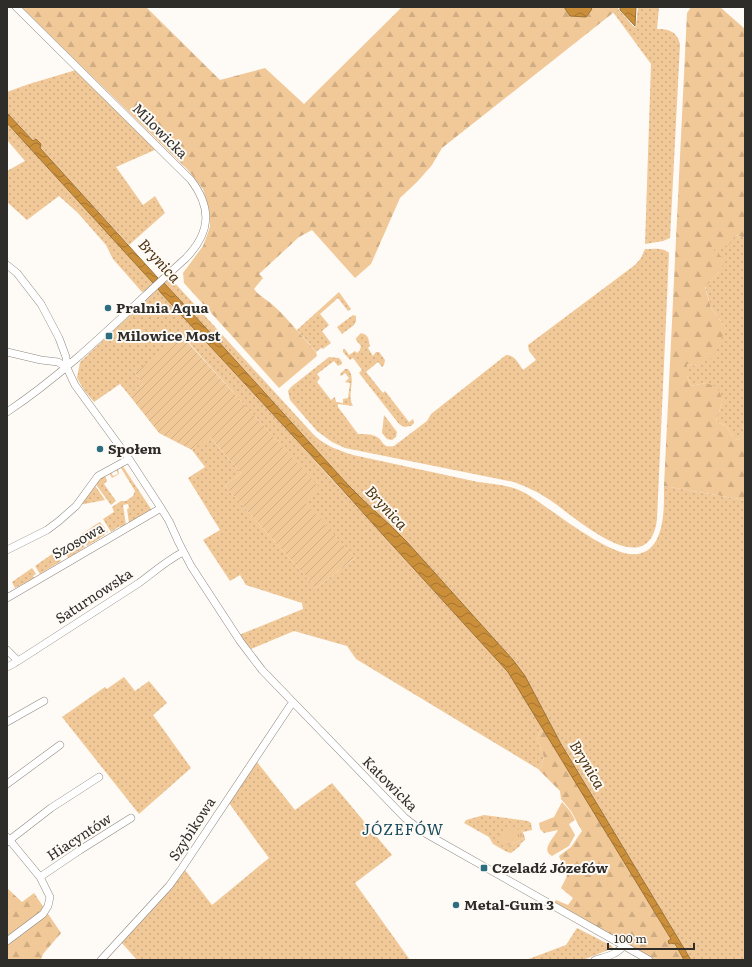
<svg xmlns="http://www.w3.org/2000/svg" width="752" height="967" font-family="Literata,serif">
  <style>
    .grass { fill: url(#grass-dots) }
    .forest { fill: url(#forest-firs) }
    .park { fill: url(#park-tufts) }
    .garden { fill: url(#garden-furrows) }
    .water { fill: url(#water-waves); stroke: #9c7235 }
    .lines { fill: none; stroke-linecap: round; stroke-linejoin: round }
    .minor-casing { stroke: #8d8882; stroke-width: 8 }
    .minor { stroke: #fff; stroke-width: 7 }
    .poi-dot { fill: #2d6d81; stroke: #fefaf5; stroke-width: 1.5 }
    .labels { text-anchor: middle; stroke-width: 4; stroke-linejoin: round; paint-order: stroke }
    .street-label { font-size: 14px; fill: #2f2d2a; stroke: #fefaf5 }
    .poi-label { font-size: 14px; font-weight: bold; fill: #2f2d2a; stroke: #fefaf5; text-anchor: start }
    .water-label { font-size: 15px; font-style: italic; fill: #4d3310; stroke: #fefaf5 }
    .neighbourhood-label { font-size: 15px; letter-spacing: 1px; fill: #184c5c; stroke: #fefaf5 }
  </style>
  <defs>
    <pattern id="grass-dots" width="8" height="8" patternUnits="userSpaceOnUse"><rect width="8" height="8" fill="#f1c897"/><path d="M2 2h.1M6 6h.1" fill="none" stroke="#cfac82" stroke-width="1.8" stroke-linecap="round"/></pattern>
    <pattern id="forest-firs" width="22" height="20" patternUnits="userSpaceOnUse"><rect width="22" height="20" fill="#f1c897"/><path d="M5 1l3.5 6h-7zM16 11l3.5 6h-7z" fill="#cfac82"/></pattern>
    <pattern id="park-tufts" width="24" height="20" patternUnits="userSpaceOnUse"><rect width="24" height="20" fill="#f1c897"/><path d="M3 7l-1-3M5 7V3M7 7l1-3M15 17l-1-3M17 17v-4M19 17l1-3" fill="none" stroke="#cfac82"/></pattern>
    <pattern id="garden-furrows" width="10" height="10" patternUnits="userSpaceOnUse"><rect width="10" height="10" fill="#f1c897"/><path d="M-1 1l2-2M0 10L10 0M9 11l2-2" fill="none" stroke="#cfac82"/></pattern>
    <pattern id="water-waves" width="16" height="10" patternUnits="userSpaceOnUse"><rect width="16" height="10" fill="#cb8f3a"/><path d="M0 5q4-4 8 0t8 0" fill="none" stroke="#a57531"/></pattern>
  </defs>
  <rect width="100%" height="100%" fill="#fefaf5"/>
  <path class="grass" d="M638,7H659L657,29C668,29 677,31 680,44L670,238L663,241L645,244L651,64L613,12L618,9L634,27L636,26Z
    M76,70L157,149L116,167L143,205L155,196L165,213L129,245L40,148L36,139L33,141L7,113V92L29,84Z
    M7,123L153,283L145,291L142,292L113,259L106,245L78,213L59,196L27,220L7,202V171L25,161L7,140Z
    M736,235L745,238V422L743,426L745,436L737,440L733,437L726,426L716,421L723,400L706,383L691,386L687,376V364L698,366L726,328L711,308L705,286L720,271L713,249Z
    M645,249C653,249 663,247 669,253L657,519C649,586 574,516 550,500C538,492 527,487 514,482L345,448L332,442L317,431L290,400L288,391L291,387L329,357L339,358L342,362V364L338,366L334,361L317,374L320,378L317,382L331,400L335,397L336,402L343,403V399L348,398L350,383L345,382L349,378L345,373L341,376L340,374L345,369H348C357,379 346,394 353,406L338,404V407L358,434C363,434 370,434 375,436C384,439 381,449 394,446L427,421L431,414L506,355C514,354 519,364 523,370L536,360L529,351L528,345L635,265L641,258Z
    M169,279L173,281L313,434C325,446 338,450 353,455C395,464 436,473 478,482C493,484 512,485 525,493C551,508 610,559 638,554C666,549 664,506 664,486L745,500V960H691L561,743L525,676L513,660L407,542C388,522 367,505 348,485L217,340L164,283Z
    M158,289L490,652L508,672L544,729L539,733L537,739L544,757L541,767L538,769L356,659L347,646L294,631L251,649L239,635L303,609L302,603L246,585L240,575L230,581L203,540L220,530L188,478L205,467L192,450L209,436L241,473L225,486L316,588L355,558L303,501L318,487L182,335L135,373L143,384L129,395L120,384L94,402L84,390L77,378L80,362Z
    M339,292L351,309L348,311L338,298L320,314L329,325L322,331L331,343L323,349L321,348L316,352L297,330Z
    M353,315L356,316V321L354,325L342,334L337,327Z
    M361,333C370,335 368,340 370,346L368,348L373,356L376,352H379L385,360L384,365L382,367L378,362L366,372L383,393L385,391L409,422L413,419L414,423L411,426L404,427L399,424L359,373L362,370L353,358L350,360L343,352V349H345L349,355L355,351L357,353L360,350L361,346L356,340V338Z
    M384,415L397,432L396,437L392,440L387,439L382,433Z
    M122,465L153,512L129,523L127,509L129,508L128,504L123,505L126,525L121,528L120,526L111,532L103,519L114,512L112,507L121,501H126L133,496L135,491L121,468L118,469L119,474L112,478L109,473L111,472L113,476L118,474L116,469Z
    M105,475L107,481L104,484L116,501L111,505L94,482Z
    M94,484L105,500L79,505Z
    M100,522L108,532L104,534L105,535L87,546L80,535Z
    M78,537L85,547L68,558L66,554L62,557L58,551Z
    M55,552L61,561L40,574L35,566Z
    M32,568L36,574L33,576L34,578L15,588L12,582Z
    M124,677L135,691L149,681L167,703L153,715L191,768L139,814L62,717L105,687L107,689Z
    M257,762L295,810L332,783L392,855L355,883L410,960H137L121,942L175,883L185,870L212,905L269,858L229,803Z
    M484,815L528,821L531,823L532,830L523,832L522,830L508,846L525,838V840L521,843L520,846L511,853L507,852L493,844L489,837L464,823L466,820Z
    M577,928L612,946L613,948L583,960H526L566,945Z"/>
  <path class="forest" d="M21,7H146L220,80L265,68L304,104L402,7H618V9L442,148L432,165L417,182L400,198L371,264L355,278L312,230L299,237L259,274L263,278L254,289C260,297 268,300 275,307C290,321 302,337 316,352L317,356L279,388L184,283L183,273L203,246L210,227L209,209L203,189L188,170Z
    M691,7H720L745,29V238L736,235L729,245L713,249L725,260L720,271L705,287L711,308L726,328L714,356L698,366L687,364V376L691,386L706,383L717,387L723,400L716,421L726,426L733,437L737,440L745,436L743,426L745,422V500L664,486L687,13Z
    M544,729L671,939L668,941L669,944L671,942L674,944L684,960H655L554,903L556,900L568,905L573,898L561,888L567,876L559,856L571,847L582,831L571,811L561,799L560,791L538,769L541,767L544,757L537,739L539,733Z
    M562,802L570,811L575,820L569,824L575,835L569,846L552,856C540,850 554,838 558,830L544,833L540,829L539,823L554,817Z
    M7,888L22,902L34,893L61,933L43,954L41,960H7Z"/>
  <path class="park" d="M507,829L522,830L525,838L508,846L501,841L499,832Z"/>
  <path class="garden" d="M181,335L319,487L304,501L355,558L316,588L225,486L241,473L210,437L192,450L159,433L129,395L143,384L135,373Z"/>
  <path class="water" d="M564,7H590L592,9L586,17L570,16Z
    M620,7H636L635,26L620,10Z
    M7,113L33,141L36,139L41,144L40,148L158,278L153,283L7,123Z
    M164,283L217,340L348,485C367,505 388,522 407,542L513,660L525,676L561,744L691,960H684L675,944L671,943L669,944L668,941L671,939L508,672L384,536L330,476L161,293L158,289Z"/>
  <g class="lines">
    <defs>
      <path id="minor" d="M7,265L17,273L41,304L59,338L66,357L67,368L75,385L129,459L161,508L169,521L179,543L191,566L240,641L262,670L405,818L423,832L649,960
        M7,352L41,360L58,362L67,368
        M7,412C73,368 128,310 186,258C211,232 212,208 191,180L16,7
        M7,550L47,530L59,521L76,506L98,476L129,459
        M7,598L161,508
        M7,650L18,661L139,583C154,572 166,561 183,552
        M7,667L15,663
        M7,722L44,701
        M7,784L60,745
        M7,837L40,877L50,897L48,906L43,914L7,941
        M7,842L51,808L99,777
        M40,877L80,850L131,818
        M101,960L169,886L182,868L290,706L293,703
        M595,960C604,957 617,955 623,946"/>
    </defs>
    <use href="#minor" class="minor-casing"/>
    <use href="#minor" class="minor"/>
  </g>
  <g class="poi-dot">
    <circle cx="108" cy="308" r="4"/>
    <rect x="105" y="332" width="8" height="8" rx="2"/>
    <circle cx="100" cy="449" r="4"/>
    <rect x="480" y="864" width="8" height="8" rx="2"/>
    <circle cx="456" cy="905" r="4"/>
  </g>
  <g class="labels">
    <g class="street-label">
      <text transform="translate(160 131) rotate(45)" y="5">Milowicka</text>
      <text transform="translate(78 541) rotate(-30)" y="5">Szosowa</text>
      <text transform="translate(94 596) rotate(-33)" y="5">Saturnowska</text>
      <text transform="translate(390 784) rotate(45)" y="5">Katowicka</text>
      <text transform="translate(192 829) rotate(-57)" y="5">Szybikowa</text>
      <text transform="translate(79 837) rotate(-33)" y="5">Hiacyntów</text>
    </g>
    <g class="poi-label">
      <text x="116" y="313">Pralnia Aqua</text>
      <text x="117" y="341">Milowice Most</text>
      <text x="108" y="454">Społem</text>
      <text x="492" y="873">Czeladź Józefów</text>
      <text x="464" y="910">Metal-Gum 3</text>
    </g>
    <g class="water-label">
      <text transform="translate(159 261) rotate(47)" y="5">Brynica</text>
      <text transform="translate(386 508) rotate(47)" y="5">Brynica</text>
      <text transform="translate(587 765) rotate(59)" y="5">Brynica</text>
    </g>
    <g class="neighbourhood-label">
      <text x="403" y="835">JÓZEFÓW</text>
    </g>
  </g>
  <rect width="752" height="967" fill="none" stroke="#2f2d2a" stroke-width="16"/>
  <path d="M608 943v6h86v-6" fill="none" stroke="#2f2d2a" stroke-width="2"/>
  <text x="614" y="943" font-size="12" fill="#2f2d2a" stroke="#fefaf5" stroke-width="3" paint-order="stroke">100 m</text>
</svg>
